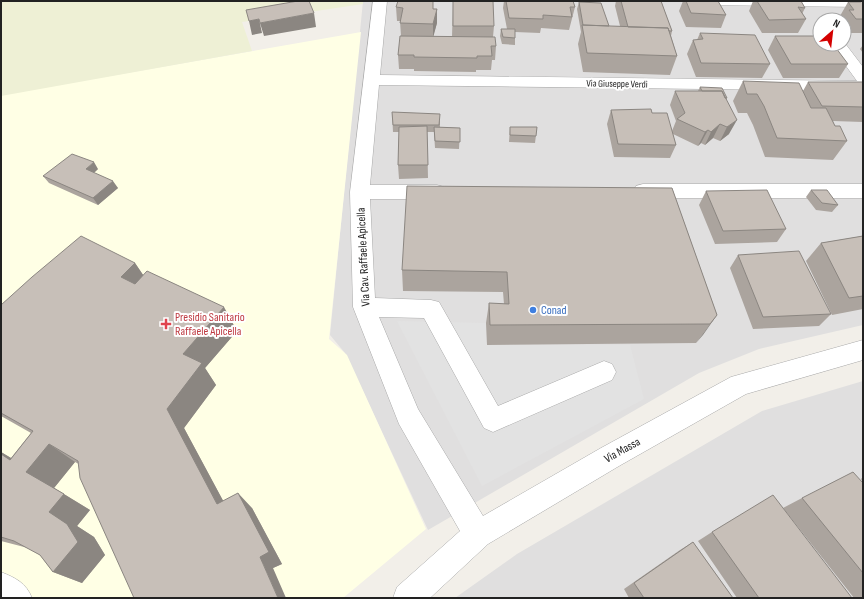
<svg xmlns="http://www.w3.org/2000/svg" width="864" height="599" font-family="'Sofia Sans Condensed',sans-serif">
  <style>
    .residential { fill: #e0dfdf; fill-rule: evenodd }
    .education { fill: #ffffe5 }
    .farmland { fill: #eef0d5 }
    .parking { fill: #e2e2e2 }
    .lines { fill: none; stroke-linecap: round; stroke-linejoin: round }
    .minor-casing { stroke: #a9a9a9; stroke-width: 1 }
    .minor { fill: #fff; fill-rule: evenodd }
    .wall { fill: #aba49e }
    .shaded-wall { fill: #8b8681 }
    .building { fill: #c7bfb8; stroke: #8b8681 }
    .shop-dot { fill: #3f7fe0; stroke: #fff; stroke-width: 1.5 }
    .health-dot { fill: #e0444e; stroke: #fff; stroke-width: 1.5 }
    .labels { text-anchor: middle; stroke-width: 4; stroke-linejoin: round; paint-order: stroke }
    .far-street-label { font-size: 10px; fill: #222; stroke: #fff }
    .street-label { font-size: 12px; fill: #222; stroke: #fff }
    .shop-label { font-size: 12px; fill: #366cbe; stroke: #fff; text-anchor: start }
    .health-label { font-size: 12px; fill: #be3a42; stroke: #fff; text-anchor: start }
  </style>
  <rect width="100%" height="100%" fill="#f2efe9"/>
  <path class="residential" d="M363,1H863V325L759,349L699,373L428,530L345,353L330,335ZM820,20H844V44H820Z
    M863,381V598H455L517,554L762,411Z"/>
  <path class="education" d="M361,32L329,339L347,355L426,529L343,598H1V95Z"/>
  <path class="farmland" d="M1,1H363V4L242,22L252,51L1,96Z"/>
  <path class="parking" d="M397,321L486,323L487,345H630L644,399L482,486Z"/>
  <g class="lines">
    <defs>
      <path id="minor" d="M373,1H387L380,75L857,81L830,44H844V42L863,67V91L379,85L370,185H437L444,187L447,192L444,197L437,199H370L375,298L431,300L439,302L498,406L604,361L612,364L616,372L612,380L493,432L484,428L424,318L379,317L418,409L483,516L601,448L731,377L863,340V360L746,394L619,466L488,544L430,598H393L397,587L460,531L399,424L353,307L350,192Z
        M698,1H863V7L705,5L700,4Z
        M643,184H863V198H643L636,196L633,191L636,186Z
        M1,572C16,578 26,583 32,598H1Z"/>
    </defs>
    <use href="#minor" class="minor-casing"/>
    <use href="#minor" class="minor"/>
  </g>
  <path class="wall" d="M453,1L494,26L493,37L496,46L495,60H492L491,70H476V72L414,71V69H399L398,55L401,36L400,21H397L396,7L437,9V23L433,36L452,37Z
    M504,1H573L575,7L569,30L541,28L540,33L515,32V45L502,44L500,36L501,29H507L503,8Z
    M616,1H661L672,31L671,36L677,56L670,75L583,72L578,44L581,32L577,9L579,2L609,26H620L615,6Z
    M683,1H718L726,15L721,28L686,27L679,11Z
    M753,1H801L805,8L802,14L806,19L798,33H762L749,11Z
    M858,1H863V33H848L844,28V20H843L840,16L848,2H857Z
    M700,33L770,64L762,78L696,77L687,54L693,40H697Z
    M775,36L848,64L839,78H783L768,50Z
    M863,45V53L860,49Z
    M743,81L803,91L808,82L863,83V122L833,121L835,126L847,141L833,160L765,157L753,125L747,113H738L733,101Z
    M700,87L727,98L726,100L729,134L720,141L713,138L705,145L701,143L698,146L673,134L676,145L670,158L614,157L607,124L611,110L652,113L672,131L676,121L670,105L675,91H698Z
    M392,112L440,121V127L460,128L459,149L435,148L434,132H427L428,178L399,179L398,165L399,132H393Z
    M510,127H537L535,143L509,142Z
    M98,169L94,173L118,188L98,205L49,183L43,176Z
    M672,188L717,315L696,343L487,345L486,323L489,303L504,304L503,292L403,291L402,270Z
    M811,190L838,205L832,212L816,210L806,197Z
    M706,191L786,229L777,242L715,244L699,205Z
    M863,236V309L832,315L806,261L821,243Z
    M738,255L831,314L819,326L753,329L730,268Z
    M135,263L143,275L237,331L205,368L216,385L184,428L223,501L252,508L282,564L273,568L75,462L54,488L90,510L77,526L94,537L105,555L82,583L53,572L40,555L28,548L1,541V452L11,458L31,433L1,416V305Z
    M863,477V482L861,479Z
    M863,483V598H854L783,508L802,498Z
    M712,532L852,598H737L698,541Z
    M693,542L733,598H629L624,589L680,550Z"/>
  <path class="shaded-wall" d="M437,9V23L433,38V24Z
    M314,13L316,27L264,36L260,23Z
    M259,19L262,33L252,35L249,21Z
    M737,120L729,134L720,141L727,127Z
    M720,124L713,138L705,145L711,132Z
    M708,130L701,143L698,146L705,132Z
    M94,162L98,169L90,176L86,169Z
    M113,181L118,188L98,205L93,198Z
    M135,263L152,288L139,301L121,277Z
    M224,307L237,331L205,368L216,385L184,428L233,519L217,504L167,409L183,354Z
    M717,315L703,335L696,343L710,324Z
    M49,444L75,462L54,488L90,510L77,526L94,537L105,555L82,583L53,572L26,472L1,454V452L21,464Z
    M238,493L252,508L282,564L273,568L286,598H278L260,557Z"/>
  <path class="building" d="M298,1H309L314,13L260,23L259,19L249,21L246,10Z
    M398,1H433V9H437L433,24L400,23L403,8L396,7Z
    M453,1H493L494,26H453Z
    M506,1H573L575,7H570L572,17L543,15V19L509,18Z
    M621,1H661L672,31H669L668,28L628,27Z
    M686,1H718L726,15L691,13Z
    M757,1H801L805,8L798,7L806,19L769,20Z
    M860,1H863V19H856L849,10H854L848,2H861Z
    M579,2L601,3L609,26L583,25Z
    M582,25L668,28L677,56L587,53Z
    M501,29H515V38L503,37Z
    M700,33L755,35L770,64L701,63L693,40L703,39Z
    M400,36L495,37L496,46H491L492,56H477V58L414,57V55H398Z
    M775,36H820V44H833L848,64H791Z
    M743,81L799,83L811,108H826L835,126H840L847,141L777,138L764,106L757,94H747Z
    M808,82H862L863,83V107L822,106Z
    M700,87L722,88L727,98H725L722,91H702Z
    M675,91H722L737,120L727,127L720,124L711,132L708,130L705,132L677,119L685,113Z
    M651,109L652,113H667L676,145L618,144L611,110Z
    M392,112L440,114L439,125H393Z
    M427,126L428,165H398L399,127Z
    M434,127L460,128V142L435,141Z
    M510,127H537L536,136L510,135Z
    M72,154L94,162L86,169L113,181L93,198L43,176Z
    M407,186L672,188L717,315L710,324L490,325L489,303L509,304L507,272L402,270Z
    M767,190L786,229L723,231L706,191Z
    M811,190H827L838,205L822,203Z
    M81,236L135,263L121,277L135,284L147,271L224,307L183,354L202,363L167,409L217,504L238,493L269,552L260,557L278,598H134L80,478L78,461L49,444L26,472L64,494L49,512L67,524L78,542L53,572L40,555L14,541L1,537V454L10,460L33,431L1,413V305L32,277Z
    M863,236V296L849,298L821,243Z
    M799,251L831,314L763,317L738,255Z
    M853,472L863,483V573L802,498Z
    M773,495L852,598H759L712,532Z
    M693,542L733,598H644L634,583Z"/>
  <circle class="shop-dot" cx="533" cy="310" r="4"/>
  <path class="health-dot" d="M164 318h4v4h4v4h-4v4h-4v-4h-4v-4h4z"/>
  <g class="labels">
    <g class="far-street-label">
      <text transform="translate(617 83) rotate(1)" y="4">Via Giuseppe Verdi</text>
    </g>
    <g class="street-label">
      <text transform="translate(363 257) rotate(-93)" y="4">Via Cav. Raffaele Apicella</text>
      <text transform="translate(622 450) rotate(-29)" y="4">Via Massa</text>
    </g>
    <g class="shop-label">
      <text x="541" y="314">Conad</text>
    </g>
    <g class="health-label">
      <text x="175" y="321">Presidio Sanitario<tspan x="175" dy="14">Raffaele Apicella</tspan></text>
    </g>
  </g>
  <rect width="864" height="599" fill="none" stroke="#222222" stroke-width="4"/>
  <g transform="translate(832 32) rotate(28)"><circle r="19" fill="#ffffff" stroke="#a7a7a7"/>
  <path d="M0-3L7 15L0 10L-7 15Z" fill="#d40000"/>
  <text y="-6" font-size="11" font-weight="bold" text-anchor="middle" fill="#222222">N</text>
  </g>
</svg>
